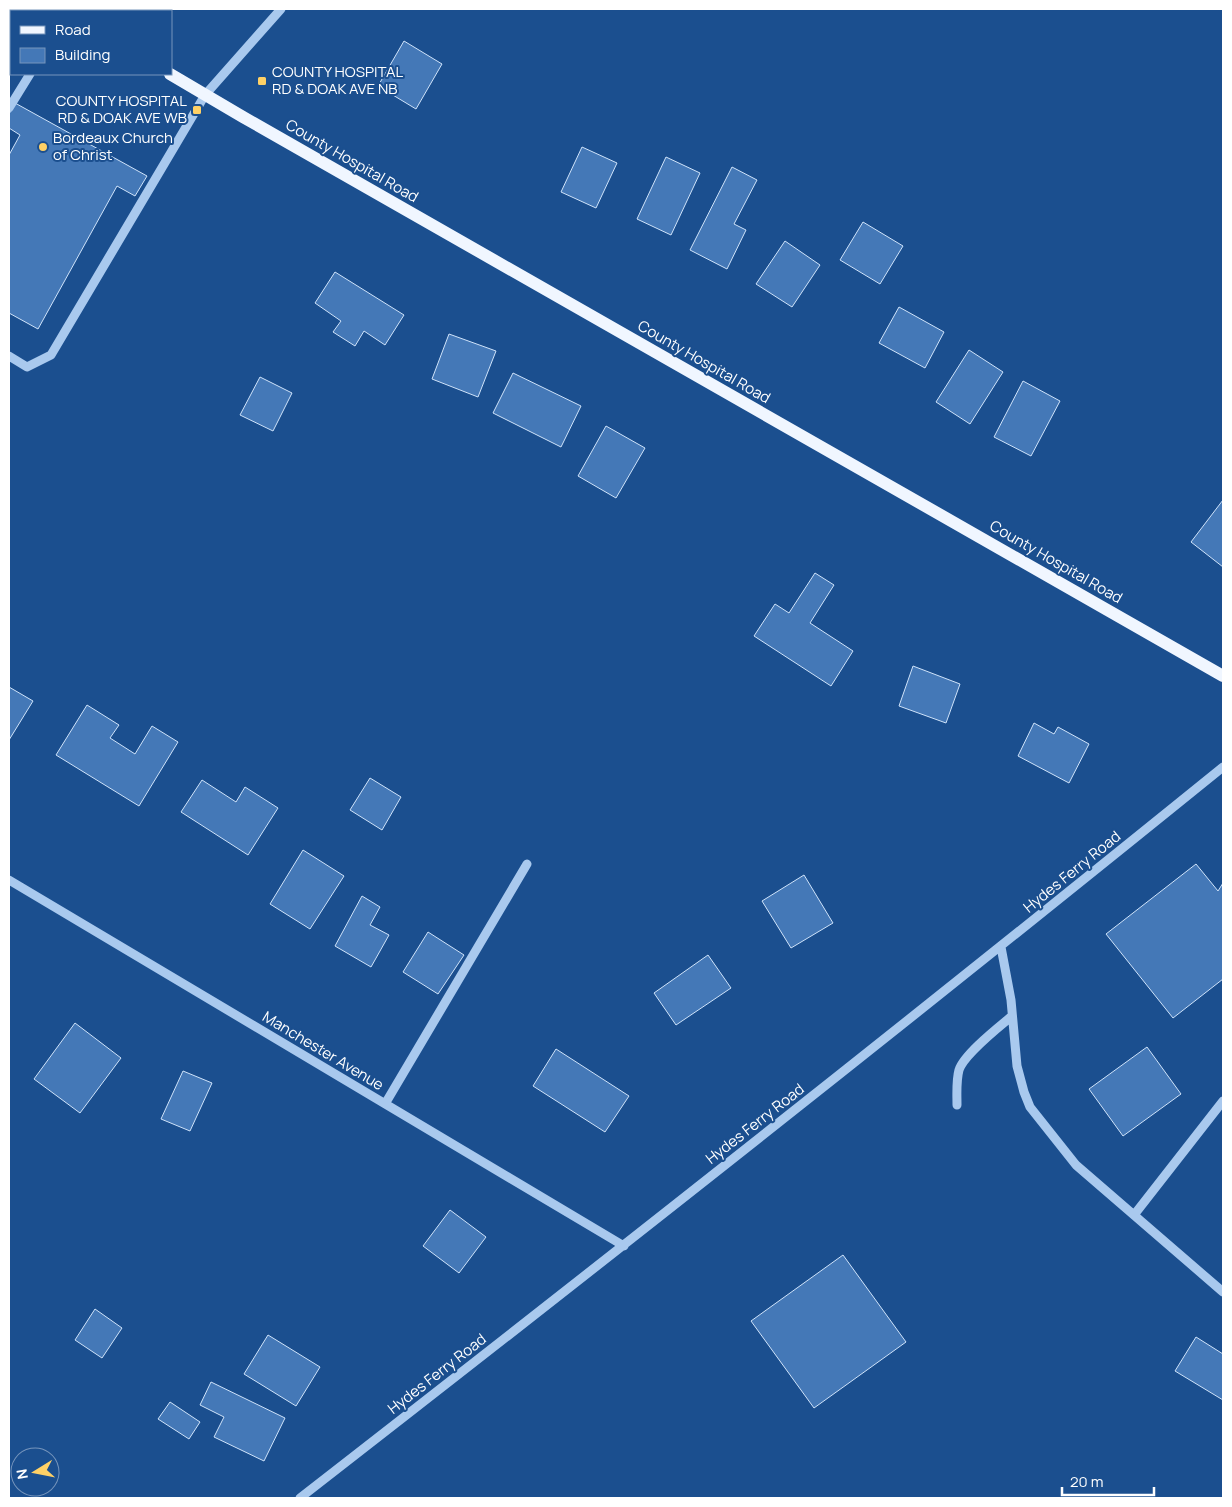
<svg xmlns="http://www.w3.org/2000/svg" width="1232" height="1507" font-family="Manrope,sans-serif">
  <style>
    .building { fill: #4478b7; stroke: #cfe3fa }
    .lines { fill: none; stroke-linecap: round; stroke-linejoin: round }
    .minor { stroke: #a9c9ee; stroke-width: 9 }
    .major { stroke: #f0f6ff; stroke-width: 12 }
    .poi-dot { fill: #ffd166; stroke: #1b4f8f; stroke-width: 2 }
    .labels { text-anchor: middle; stroke-width: 4; stroke-linejoin: round; paint-order: stroke }
    .poi-label { font-size: 15px; fill: #fff; stroke: #1b4f8f; text-anchor: start }
    .street-label { font-size: 15px; fill: #fff; stroke: #1b4f8f }
  </style>
  <rect width="100%" height="100%" fill="#1b4f8f"/>
  <path class="building" d="M404,41L442,64L416,109L378,86Z
    M15,103L147,176L135,196L117,186L38,329L9,313V155L20,135L9,128V114Z
    M582,147L617,163L596,208L561,192Z
    M666,157L700,173L671,235L637,219Z
    M732,167L757,180L734,224L746,230L727,269L690,250Z
    M863,222L903,246L880,284L840,260Z
    M785,241L820,265L792,307L756,284Z
    M335,272L404,315L385,345L364,331L355,346L333,332L341,321L315,303Z
    M899,307L944,332L925,368L879,343Z
    M449,334L496,351L478,397L432,379Z
    M969,350L1003,372L970,424L936,402Z
    M513,373L581,406L561,447L493,413Z
    M260,377L292,393L273,431L240,415Z
    M1023,381L1060,401L1031,456L994,437Z
    M606,426L645,448L616,498L578,476Z
    M1223,500V567L1191,542Z
    M815,573L834,585L810,623L853,651L831,686L754,636L775,604L789,613Z
    M913,666L960,684L946,723L899,706Z
    M9,687L33,701L9,740Z
    M87,705L119,725L110,738L135,754L152,726L178,742L139,806L56,755Z
    M1034,723L1054,734L1058,727L1089,744L1069,783L1018,756Z
    M370,778L401,797L382,830L350,810Z
    M202,780L236,802L245,787L278,808L248,855L181,812Z
    M303,850L344,876L310,929L270,904Z
    M1196,864L1218,891L1223,883V979L1173,1018L1106,934Z
    M804,875L833,923L791,948L762,901Z
    M362,896L380,907L370,925L389,935L371,967L335,946Z
    M428,932L464,955L438,994L403,972Z
    M708,955L731,988L676,1025L654,993Z
    M75,1023L121,1058L80,1113L34,1079Z
    M1147,1047L1181,1094L1123,1136L1089,1089Z
    M556,1049L629,1096L605,1132L533,1086Z
    M183,1071L212,1083L190,1131L161,1119Z
    M450,1210L486,1237L459,1273L423,1246Z
    M843,1255L906,1342L814,1408L751,1321Z
    M95,1309L122,1328L102,1358L75,1340Z
    M268,1335L320,1367L296,1406L244,1374Z
    M1196,1337L1223,1354V1400L1175,1371Z
    M211,1382L285,1418L264,1461L214,1437L224,1417L200,1405Z
    M170,1402L200,1422L189,1439L158,1419Z"/>
  <g class="lines">
    <path class="minor" d="M9,108L30,74
      M9,356L27,367L51,355L205,95L281,9
      M9,880L624,1246
      M1001,947L1011,1000L1017,1066L1024,1092L1030,1107L1076,1165L1223,1292
      M385,1104L527,864
      M957,1105C957,1094 956,1081 959,1070C964,1054 999,1027 1012,1016
      M1134,1215L1223,1101
      M300,1498C610,1257 918,1014 1223,767"/>
    <path class="major" d="M63,9L67,11
      M170,74L243,117L1223,676"/>
  </g>
  <g class="poi-dot">
    <rect x="257" y="76" width="10" height="10" rx="2.5"/>
    <rect x="192" y="105" width="10" height="10" rx="2.5"/>
    <circle cx="43" cy="147" r="5"/>
  </g>
  <g class="labels">
    <g class="poi-label">
      <text x="272" y="77">COUNTY HOSPITAL<tspan x="272" dy="17">RD &amp; DOAK AVE NB</tspan></text>
      <text x="187" y="106" text-anchor="end">COUNTY HOSPITAL<tspan x="187" dy="17">RD &amp; DOAK AVE WB</tspan></text>
      <text x="53" y="143">Bordeaux Church<tspan x="53" dy="17">of Christ</tspan></text>
    </g>
    <g class="street-label">
      <text transform="translate(352 161) rotate(30)" y="5">County Hospital Road</text>
      <text transform="translate(704 362) rotate(30)" y="5">County Hospital Road</text>
      <text transform="translate(1056 562) rotate(30)" y="5">County Hospital Road</text>
      <text transform="translate(1072 872) rotate(-39)" y="5">Hydes Ferry Road</text>
      <text transform="translate(323 1051) rotate(31)" y="5">Manchester Avenue</text>
      <text transform="translate(755 1124) rotate(-38)" y="5">Hydes Ferry Road</text>
      <text transform="translate(437 1374) rotate(-38)" y="5">Hydes Ferry Road</text>
    </g>
  </g>
  <rect width="1232" height="1507" fill="none" stroke="#ffffff" stroke-width="20"/>
  <rect x="10" y="10" width="162" height="65" fill="#1b4f8f" stroke="#7695bc"/>
  <rect x="20" y="26" width="25" height="8" fill="#f0f6ff" stroke="#7695bc"/>
  <text x="55" y="35" font-size="15" fill="#ffffff">Road</text>
  <rect x="20" y="48" width="25" height="15" fill="#4478b7" stroke="#7695bc"/>
  <text x="55" y="60" font-size="15" fill="#ffffff">Building</text>
  <g transform="translate(35 1472) rotate(260)"><circle r="24" fill="#1b4f8f" stroke="#7695bc"/>
  <path d="M0-4L9 19L0 12L-9 19Z" fill="#ffd166"/>
  <text y="-8" font-size="14" font-weight="bold" text-anchor="middle" fill="#ffffff">N</text>
  </g>
  <path d="M1062 1487v8h92v-8" fill="none" stroke="#ffffff" stroke-width="2.5"/>
  <text x="1070" y="1487" font-size="15" fill="#ffffff" stroke="#1b4f8f" stroke-width="4" paint-order="stroke">20 m</text>
</svg>
